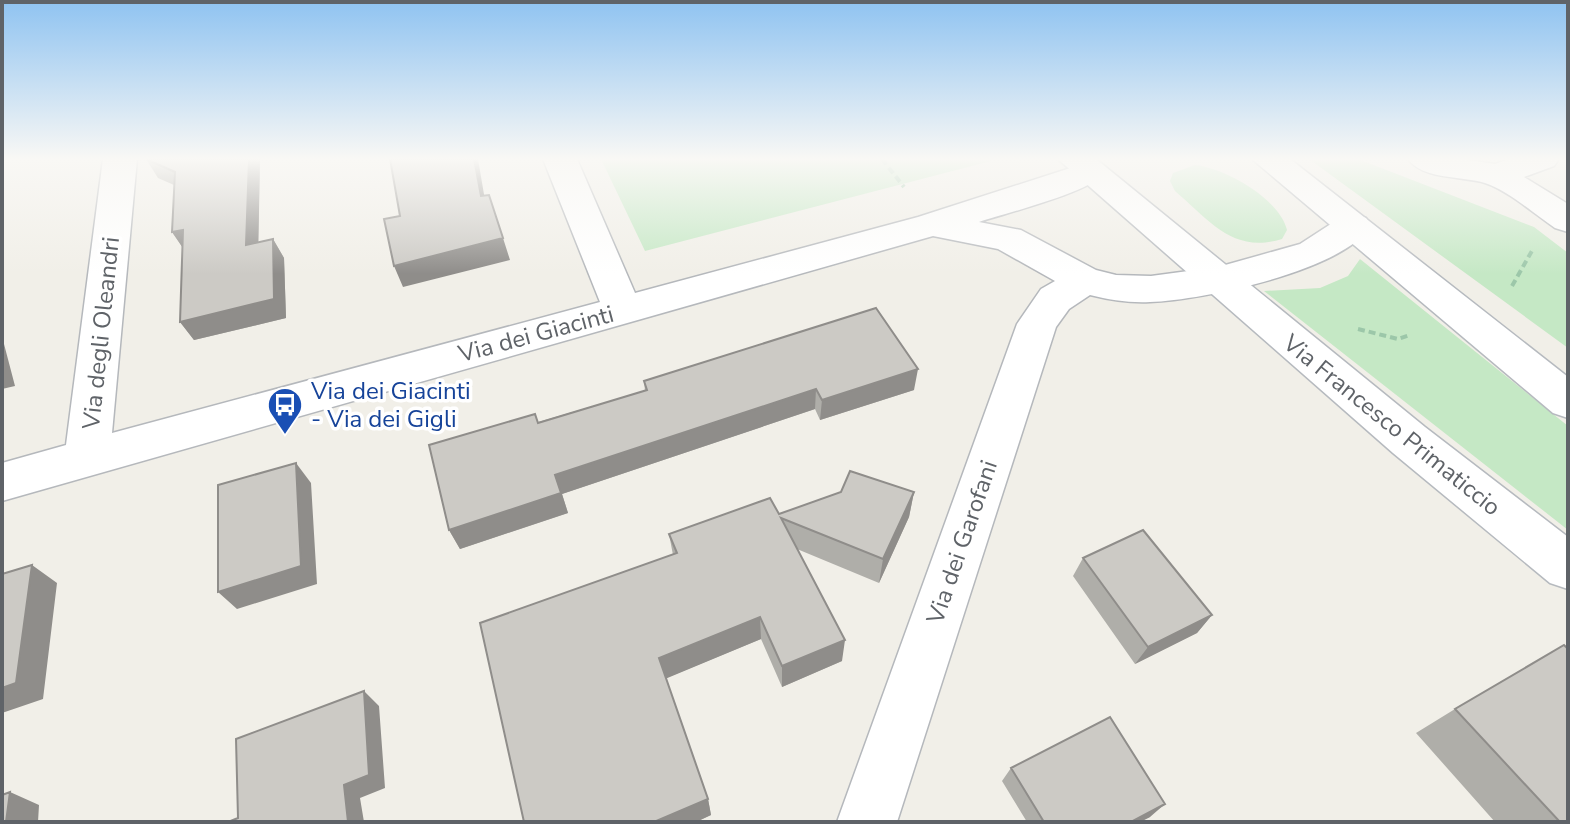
<svg xmlns="http://www.w3.org/2000/svg" width="1570" height="824" font-family="'Nunito Sans',sans-serif">
  <style>
    .green { fill: #c5e8c5 }
    .lines { fill: none; stroke-linecap: round; stroke-linejoin: round }
    .street-casing { stroke: #b5b8bc; stroke-width: 3 }
    .secondary-casing { stroke: #b6babf; stroke-width: 3 }
    .path { stroke: #9cc7a9; stroke-width: 4; stroke-dasharray: 7 4; stroke-linecap: butt }
    .street { fill: #fff; fill-rule: evenodd }
    .secondary { fill: #fff; fill-rule: evenodd }
    .wall { fill: #afaea9 }
    .shaded-wall { fill: #8f8d8a }
    .building { fill: #cccac5; stroke: #8f8d8a; stroke-width: 2 }
    .labels { text-anchor: middle; stroke-width: 7; stroke-linejoin: round; paint-order: stroke }
    .street-label { font-size: 24px; fill: #5f6368; stroke: #fff }
    .transit-label { font-size: 24px; fill: #164399; stroke: #fff; text-anchor: start }
  </style>
  <rect width="100%" height="100%" fill="#f1efe8"/>
  <path class="green" d="M601,159H989L991,161L645,251Z
    M1309,159H1358L1534,227L1568,253V348Z
    M1195,165C1225,168 1280,199 1287,230L1282,239C1233,254 1210,221 1175,191L1170,181L1173,173Z
    M1360,259L1568,426V530L1264,291L1320,288L1348,276Z"/>
  <g class="lines">
    <defs>
      <path id="street" d="M103,159H137L112,433L600,302L543,159H577L635,293L918,217L1089,162L1101,165L1106,172C1092,192 1006,213 979,222L1021,230L1096,270L1116,275L1151,276L1218,267L1300,244L1340,218L1353,214L1366,218L1371,226C1342,271 1203,300 1150,302C1129,303 1110,300 1090,295L1069,309L1056,327L897,822H837L1017,324L1041,289L1055,281L998,249L933,236L2,501V463L66,445Z
        M1408,159H1462L1495,164L1509,159H1559L1554,166L1524,177L1568,204V232L1555,228C1536,215 1507,190 1485,183C1463,176 1423,180 1408,159Z"/>
      <path id="secondary" d="M1058,159H1096L1425,427L1568,537V589L1550,583L1393,453Z
        M1252,159H1290L1568,377V418L1553,413Z"/>
    </defs>
    <use href="#street" class="street-casing"/>
    <use href="#secondary" class="secondary-casing"/>
    <path class="path" d="M882,159L904,187
      M1512,286L1533,249
      M1358,329L1398,339L1410,335"/>
    <use href="#street" class="street"/>
    <use href="#secondary" class="secondary"/>
  </g>
  <path class="wall" d="M146,159H260L258,242L273,239L284,258L286,318L194,340L180,322L183,248L172,232L174,185L158,178Z
    M644,381L914,390L820,420L815,409L562,494L568,513L460,549L449,530L538,422L645,391Z
    M914,492L909,517L879,583L797,549L842,661L782,687L761,639L666,678L708,799L711,815L696,822H524L673,555L669,534L779,514Z
    M1083,558L1212,615L1197,633L1135,664L1073,576Z
    M1455,709L1568,822H1495L1416,733Z
    M1011,768L1150,817L1140,822H1027L1002,781Z"/>
  <path class="shaded-wall" d="M249,159H260L258,264L246,245Z
    M474,159H478L488,218L481,196Z
    M183,230L185,251L172,232Z
    M503,238L510,260L403,287L394,266Z
    M273,239L284,258L286,318L194,340L180,322Z
    M2,341L4,344L15,386L2,389Z
    M918,369L914,390L820,420L822,400Z
    M816,389L815,409L562,494L568,513L460,549L449,530L555,475Z
    M296,463L311,483L317,584L237,609L218,592Z
    M914,492L909,517L879,583L883,559Z
    M32,565L57,583L43,699L2,713V688Z
    M1212,615L1197,633L1135,664L1148,647Z
    M760,617L761,639L665,679L659,658Z
    M845,640L842,661L782,687V666Z
    M364,691L379,706L385,788L360,798L364,822H348L344,785Z
    M10,792L39,805L38,822H6Z
    M708,799L711,815L696,822H654Z
    M1165,804L1150,817L1140,822H1131Z"/>
  <path class="building" d="M146,159H249L246,245L273,239L274,299L180,322L183,230L172,232L175,172Z
    M390,159H474L481,196L489,195L503,238L394,266L384,219L400,216Z
    M876,308L918,369L822,400L816,389L555,475L561,493L449,530L429,445L535,414L538,423L647,390L644,381Z
    M296,463L301,566L218,592V485Z
    M850,471L914,492L883,559L781,518L845,640L782,666L760,617L659,658L708,799L654,822H524L480,623L677,553L669,534L770,498L779,514L841,492Z
    M1143,530L1212,615L1148,647L1083,558Z
    M32,565L16,683L2,688V574Z
    M1564,645L1568,649V822H1560L1455,709Z
    M364,691L369,775L344,785L348,822H228L238,818L236,739Z
    M1110,717L1165,804L1131,822H1044L1011,768Z
    M10,792L6,822H2V795Z"/>
  <linearGradient id="sky" x2="0" y2="1"><stop stop-color="#8fc3f1"/><stop offset="0.58" stop-color="#f9f8f5"/><stop offset="1" stop-color="#f9f8f5" stop-opacity="0"/></linearGradient>
  <rect width="1570" height="274" fill="url(#sky)"/>
  <defs>
    <symbol id="bus-pin" viewBox="-11 -11 22 30"><path d="M0 17L-7.5 6A9.5 9.5 0 1 1 7.5 6Z" fill="#1a4fb4" stroke="#fff"/><path d="M-5-6H5V4H4V6H2V4H-2V6H-4V4H-5ZM-3.5-4V0h7V-4ZM-3.5 1.2v1.5H-2V1.2ZM2 1.2v1.5H3.5V1.2Z" fill="#fff"/></symbol>
  </defs>
  <g fill-rule="evenodd">
    <use href="#bus-pin" x="265" y="385" width="40" height="54"/>
  </g>
  <g class="labels">
    <g class="street-label">
      <text transform="translate(101 333) rotate(-84)" y="8">Via degli Oleandri</text>
      <text transform="translate(536 334) rotate(-15)" y="8">Via dei Giacinti</text>
      <text transform="translate(1392 425) rotate(39)" y="8">Via Francesco Primaticcio</text>
      <text transform="translate(962 542) rotate(-71)" y="8">Via dei Garofani</text>
    </g>
    <g class="transit-label">
      <text x="311" y="399">Via dei Giacinti<tspan x="311" dy="28">- Via dei Gigli</tspan></text>
    </g>
  </g>
  <rect width="1570" height="824" fill="none" stroke="#5f6368" stroke-width="8"/>
</svg>
